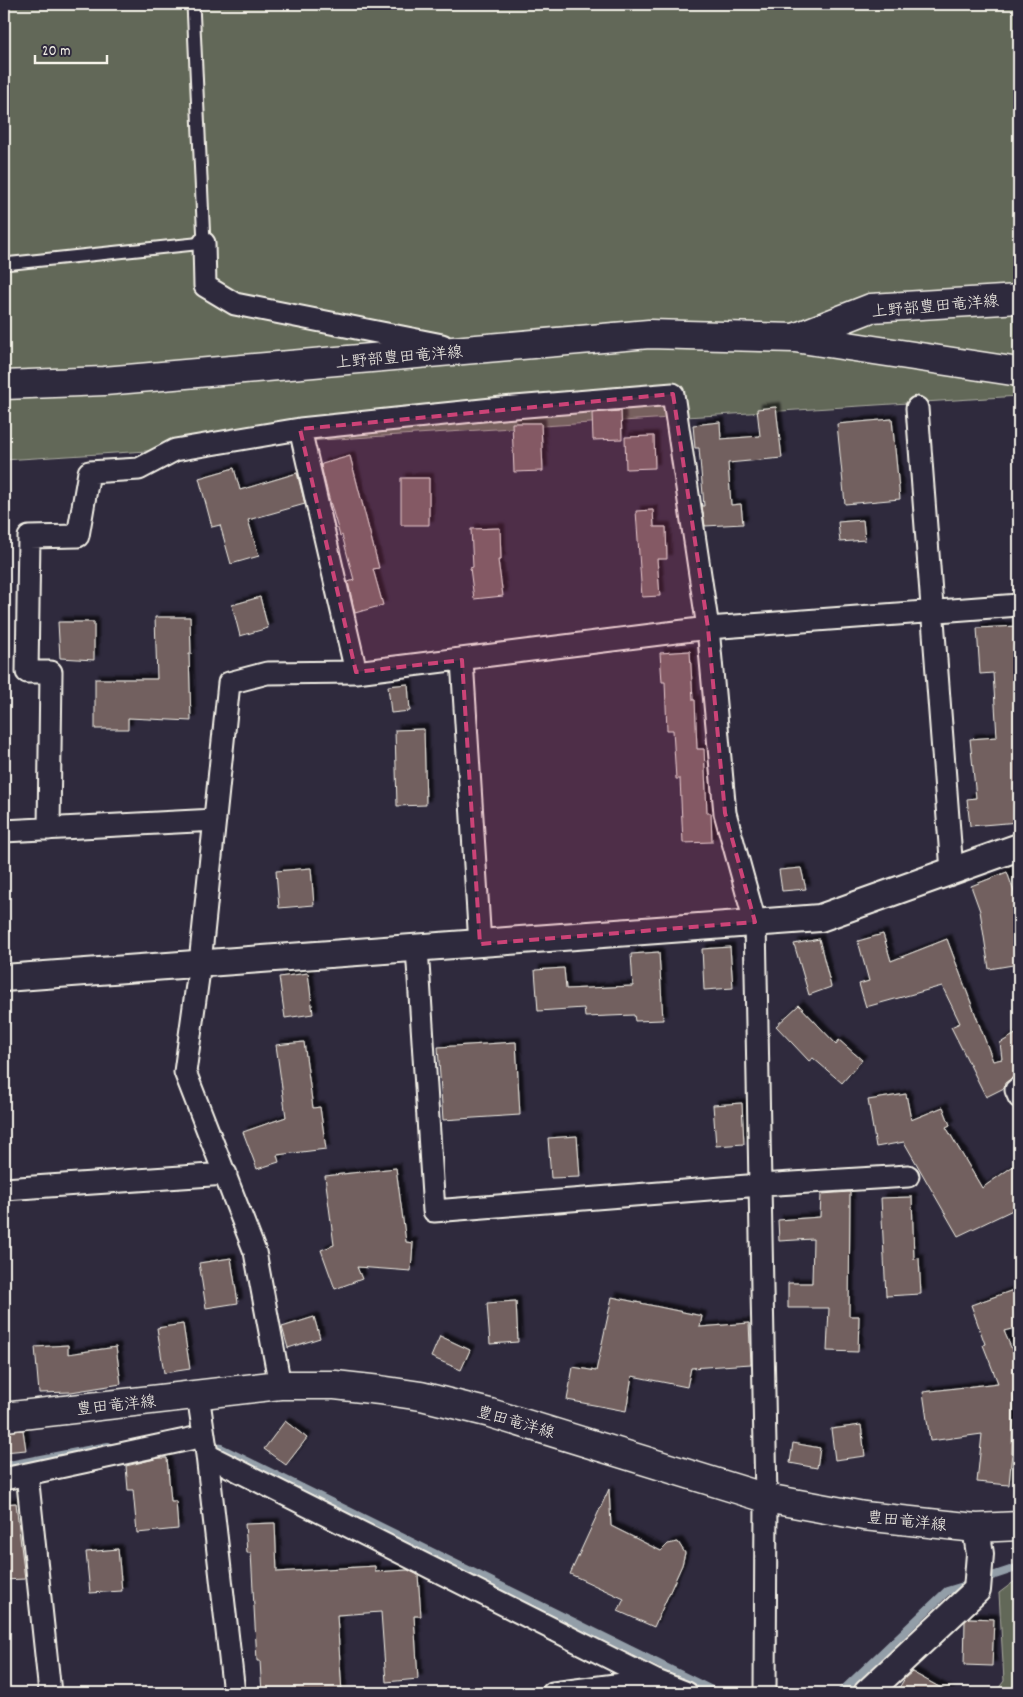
<svg xmlns="http://www.w3.org/2000/svg" width="1023" height="1697" font-family="Dekko,'Klee One',sans-serif">
  <style>
    .green { fill: #626759; stroke: #abaca0 }
    .lines { fill: none; stroke-linecap: round; stroke-linejoin: round }
    .stream { stroke: #939ea8; stroke-width: 8 }
    .building { fill: #72615f; stroke: #f4f1e8; filter: url(#shadow) }
    .service-casing { stroke: #f4f1e8; stroke-width: 15 }
    .minor-casing { stroke: #f4f1e8; stroke-width: 25 }
    .tertiary-casing { stroke: #f4f1e8; stroke-width: 30 }
    .secondary-casing { stroke: #f4f1e8; stroke-width: 31 }
    .service { stroke: #2f2a3d; stroke-width: 11 }
    .minor { stroke: #2f2a3d; stroke-width: 21 }
    .tertiary { stroke: #2f2a3d; stroke-width: 26 }
    .secondary { stroke: #2f2a3d; stroke-width: 28 }
    .marked { fill: #cc4377; fill-opacity: 0.2; stroke: #cc4377; stroke-width: 4; stroke-dasharray: 10 6; stroke-linejoin: round }
    .labels { text-anchor: middle; stroke-width: 4; stroke-linejoin: round; paint-order: stroke }
    .street-label { font-size: 16px; fill: #f4f1e8; stroke: #2f2a3d }
  </style>
  <defs>
    <filter id="shadow"><feDropShadow dx="4.5" dy="-4.5" stdDeviation="1" flood-color="#0009"/></filter>
  </defs>
  <rect width="100%" height="100%" fill="#2f2a3d"/>
  <filter id="ink" filterUnits="userSpaceOnUse"><feTurbulence type="fractalNoise" baseFrequency=".02" numOctaves="2"/><feDisplacementMap in="SourceGraphic" scale="10" xChannelSelector="R" yChannelSelector="G"/><feConvolveMatrix kernelMatrix="1 2 1 2 8 2 1 2 1" color-interpolation-filters="sRGB"/></filter>
  <g filter="url(#ink)">
    <path class="green" d="M4,4H1019V396L4,460Z
      M1019,1578V1693H995L1004,1681L999,1593Z"/>
    <g class="lines">
      <path class="stream" d="M207,1446L221,1448L718,1693
        M4,1466L108,1446
        M983,1579L1019,1567
        M840,1693L947,1591L970,1584"/>
    </g>
    <path class="building" d="M776,407L782,458L728,463L731,505L741,504L743,524L705,526L702,506H704L699,448H695L693,425L720,422L721,439L760,436L757,409Z
      M621,411L622,439L593,440L592,413Z
      M892,419L900,499L845,504L837,424Z
      M512,423H541L543,471L514,472Z
      M654,436L655,468L626,469L625,437Z
      M350,456L379,568L373,569L383,605L355,613L348,582L354,580L342,535L340,536L329,498L321,466L322,464Z
      M234,468L240,490L297,473L305,504L248,520L259,556L231,564L220,525L212,527L199,478Z
      M401,478H429V525H401Z
      M653,510L654,527H666L667,559H657L660,596L642,597L636,511Z
      M863,520L865,540L840,542L838,522Z
      M500,528L501,560H498L503,596L474,599L470,568L473,567L471,529Z
      M260,597L268,628L240,636L232,605Z
      M155,617H190L191,654H189L191,721L128,718V729H95V679H157Z
      M58,622H94V660L60,658Z
      M1019,626V822L970,826L967,799L976,798L970,739L997,737L993,673L980,674L977,628Z
      M690,651L693,700H695L697,749H704L707,813H711L712,842L683,843L680,779H676L673,730H667L665,682H662L660,653Z
      M408,684L410,711L391,713L388,686Z
      M424,729L426,805L397,806L395,730Z
      M311,868L314,905L279,908L276,871Z
      M801,868L806,889L782,891L779,870Z
      M1007,872L1019,906V908L1013,910L1019,964L989,969L980,911L971,886Z
      M883,934L891,961L947,939L993,1061L1002,1059L1000,1043L1019,1032V1076L1012,1078L1005,1083L1004,1088L986,1097L951,1027L960,1023L942,986L866,1007L859,984L869,981L858,941Z
      M819,939L831,987L809,995L794,944Z
      M730,947L733,988L704,990L702,949Z
      M659,952L663,1020L635,1021L634,1015L585,1017L584,1008L538,1011L535,970L564,968L566,989L633,986L631,954Z
      M308,973L313,1014L285,1018L279,977Z
      M799,1005L836,1044L839,1040L862,1060L842,1083L813,1058L809,1061L776,1026Z
      M304,1042L313,1108L320,1107L326,1149L277,1155L279,1162L257,1169L243,1132L286,1117L276,1045Z
      M516,1042L520,1115L443,1120L438,1047Z
      M906,1094L911,1120L943,1107L950,1125L946,1127L982,1188L1019,1162V1207L958,1236L904,1142L876,1147L868,1100Z
      M742,1103L744,1144L716,1146L713,1105Z
      M577,1136L580,1177L551,1178L548,1138Z
      M396,1168L406,1242L413,1243L411,1271L357,1267L362,1279L335,1289L321,1250L334,1245L325,1176Z
      M850,1192L849,1316H859L858,1352L827,1351L829,1308H788V1283H812L813,1239L779,1241L778,1220L820,1217L821,1194Z
      M912,1197L914,1259L919,1258L921,1294L886,1296L881,1198Z
      M231,1258L238,1303L206,1308L199,1263Z
      M1019,1288V1327L1004,1331L1018,1364L1014,1366L1012,1453L1009,1485L977,1482L982,1434L930,1441L923,1392L998,1383L983,1345L985,1344L971,1305Z
      M612,1297L702,1316L700,1327L749,1323L751,1364L691,1368L687,1387L632,1376L626,1411L567,1400L573,1367L596,1371Z
      M516,1301L518,1342L490,1344L487,1303Z
      M314,1317L320,1338L288,1348L282,1327Z
      M183,1324L190,1369L164,1373L157,1328Z
      M440,1336L470,1350L461,1370L431,1357Z
      M68,1345V1354L116,1347L121,1384L71,1392L39,1393L35,1347Z
      M285,1421L307,1438L286,1465L264,1449Z
      M861,1425L865,1456L835,1460L831,1429Z
      M23,1430L26,1450L4,1452V1432Z
      M793,1443L820,1448L817,1468L790,1463Z
      M159,1458H167L171,1501H176L178,1529L137,1533L133,1490H128L126,1466Z
      M609,1489L611,1526L661,1551L668,1544L678,1542L685,1553L682,1565L654,1627L618,1611L624,1599L570,1574Z
      M16,1503L25,1579L4,1580V1504Z
      M275,1523L277,1572L375,1566V1572L408,1570L418,1575L421,1616H414L418,1679L386,1682L381,1612L337,1615L342,1693H262L260,1661H257L251,1553H247L245,1524Z
      M118,1549L122,1591L90,1593L86,1552Z
      M969,1618L994,1619L992,1666L964,1665L965,1621Z
      M912,1672L950,1693H896L905,1678Z"/>
    <g class="lines">
      <defs>
        <path id="service" d="M4,264L204,243L193,4"/>
        <path id="minor" d="M204,243L205,286L235,304L442,345
          M917,408L952,871
          M300,429L356,672
          M462,660L480,944
          M49,829L51,672H27L29,537L78,536L89,472L139,469L175,450L300,429L502,408L673,394L708,628L725,813L755,922L766,1498L765,1693
          M4,831L215,820
          M417,948L434,1211L760,1185L908,1176
          M1019,1088L1016,1090L1019,1097
          M4,1189L226,1174
          M280,1385L255,1252L185,1072L200,963L229,683L267,673L356,672L708,628L1019,605
          M198,1395L207,1455L234,1693
          M207,1455L654,1680
          M27,1474L50,1693
          M4,1479L204,1436
          M553,1693L654,1680L687,1693"/>
        <path id="tertiary" d="M4,978L820,918L1019,847
          M867,1693L977,1590L980,1554L976,1528"/>
        <path id="secondary" d="M797,337L871,308L1019,299
          M4,385L104,381L649,334L795,338L1019,372
          M4,1417L280,1385H335L380,1390L421,1396L490,1413L766,1498L864,1516L976,1528L1019,1526"/>
      </defs>
      <use href="#service" class="service-casing"/>
      <use href="#minor" class="minor-casing"/>
      <use href="#tertiary" class="tertiary-casing"/>
      <use href="#secondary" class="secondary-casing"/>
      <use href="#service" class="service"/>
      <use href="#minor" class="minor"/>
      <use href="#tertiary" class="tertiary"/>
      <use href="#secondary" class="secondary"/>
    </g>
  </g>
  <path class="marked" d="M673,394L708,628L725,813L755,922L480,944L462,660L356,672L300,429Z"/>
  <g class="labels">
    <g class="street-label">
      <text transform="translate(935 305) rotate(-5)" y="6">上野部豊田竜洋線</text>
      <text transform="translate(399 356) rotate(-5)" y="6">上野部豊田竜洋線</text>
      <text transform="translate(116 1404) rotate(-6)" y="6">豊田竜洋線</text>
      <text transform="translate(516 1421) rotate(16)" y="6">豊田竜洋線</text>
      <text transform="translate(907 1520) rotate(6)" y="6">豊田竜洋線</text>
    </g>
  </g>
  <rect width="1023" height="1697" fill="none" stroke="#2f2a3d" stroke-width="20"/>
  <rect x="10" y="10" width="1003" height="1677" fill="none" stroke="#f4f1e8" stroke-width="2" filter="url(#ink)"/>
  <path d="M35 55v8h72v-8" fill="none" stroke="#f4f1e8" stroke-width="2.5"/>
  <text x="42" y="55" font-size="15" fill="#f4f1e8" stroke="#2f2a3d" stroke-width="4" paint-order="stroke">20 m</text>
</svg>
